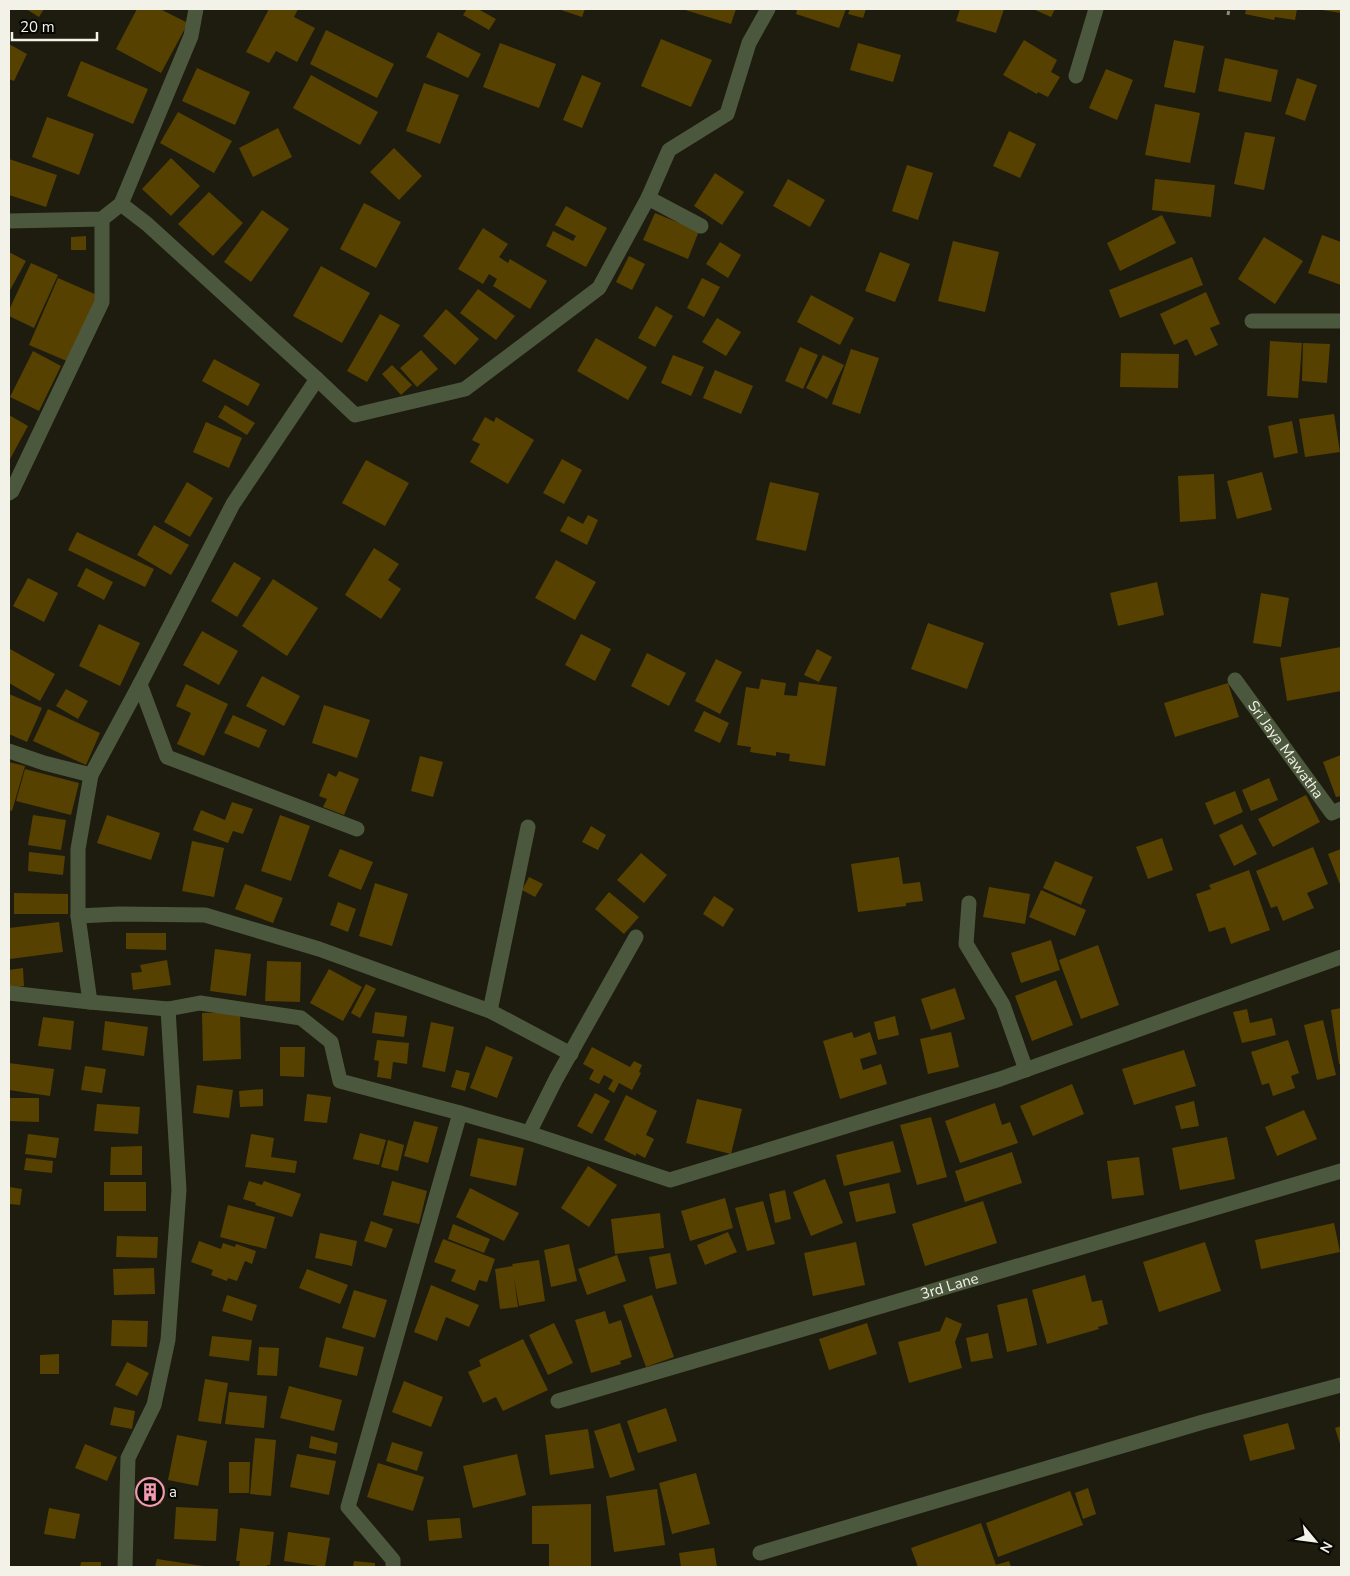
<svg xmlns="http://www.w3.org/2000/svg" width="1350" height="1576" font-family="'Nunito Sans',sans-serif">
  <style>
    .building { fill: #574101 }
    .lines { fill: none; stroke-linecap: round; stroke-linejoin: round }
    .path { stroke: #8d8c80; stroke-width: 3; stroke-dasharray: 4 2.5; stroke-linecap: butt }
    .street { stroke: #4c583d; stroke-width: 15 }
    .labels { text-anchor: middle; stroke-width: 4; stroke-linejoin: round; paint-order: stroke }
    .street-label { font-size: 15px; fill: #f2f2e8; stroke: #070703 }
    .poi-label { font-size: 15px; fill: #f2f2e8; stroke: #070703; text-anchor: start }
  </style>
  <rect width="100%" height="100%" fill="#1d1c0e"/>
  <path class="building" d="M26,9H44L39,17Z
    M137,9H160L188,23L161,73L116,49Z
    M269,9H298L294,17L315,28L297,62L276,51L269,63L246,52Z
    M467,9H478L496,19L489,30L463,15Z
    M558,9H585L582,17Z
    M682,9H736L731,24Z
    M797,9H846L839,28L796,14Z
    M850,9H866L863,18L848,14Z
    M960,9H1004L996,33L956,21Z
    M1033,9H1055L1051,17Z
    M1246,9H1297L1295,20L1275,17L1274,20L1245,14Z
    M1322,9H1341V13L1322,10Z
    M326,30L394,64L377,98L310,64Z
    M438,32L481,54L468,78L426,57Z
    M661,39L712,60L691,107L641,86Z
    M1024,40L1057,60L1051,72L1060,77L1048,97L1038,92L1037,94L1003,75Z
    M1174,40L1204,46L1195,93L1164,87Z
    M500,43L556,64L539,108L483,87Z
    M858,43L901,55L893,82L850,70Z
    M9,44L27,54L14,81L9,79Z
    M1225,58L1278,70L1271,102L1218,91Z
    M81,61L148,89L133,124L67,96Z
    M197,68L250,92L235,125L182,101Z
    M1106,69L1133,80L1117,120L1089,108Z
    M311,75L378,112L360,145L293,108Z
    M582,75L601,83L582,128L563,120Z
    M1297,78L1317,85L1305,121L1285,114Z
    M424,83L459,95L440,144L406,131Z
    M1155,104L1200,113L1190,163L1145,155Z
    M178,112L232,141L214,173L160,143Z
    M47,117L94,134L79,175L32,157Z
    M278,128L292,157L253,177L239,148Z
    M1009,131L1036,144L1020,178L993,166Z
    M1245,132L1275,137L1264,190L1234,184Z
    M394,148L422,176L399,200L370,172Z
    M171,158L200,186L171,216L142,189Z
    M9,159L57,175L46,207L9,195Z
    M907,165L933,173L918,220L892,211Z
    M715,173L744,192L722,225L694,206Z
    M788,179L825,200L810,227L773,206Z
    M1155,179L1215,185L1211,217L1152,210Z
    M209,192L243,223L213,256L178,224Z
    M364,203L401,222L376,268L340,249Z
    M566,206L607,228L586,267L546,246L553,231L573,241L576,236L555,225Z
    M262,210L289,229L251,282L224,262Z
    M655,213L699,231L688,259L643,240Z
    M1162,215L1176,243L1120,271L1107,243Z
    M483,228L508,244L499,257L508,263L510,259L547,281L530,309L493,286L497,279L489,274L483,284L458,269Z
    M1322,235L1341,242V285L1308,273Z
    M86,236V250H71V237Z
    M1264,237L1303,261L1275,304L1238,279Z
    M953,241L999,252L985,312L938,301Z
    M720,242L741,255L728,278L706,264Z
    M9,252L26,261L9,292Z
    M880,252L910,264L895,302L865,291Z
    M629,256L645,264L632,290L616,282Z
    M1192,257L1203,285L1120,318L1109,290Z
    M31,263L58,275L34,328L9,316V310Z
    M321,266L370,293L342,343L293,316Z
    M58,278L97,295L69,362L29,345Z
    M702,278L720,287L704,317L687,308Z
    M478,289L515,316L496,340L460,313Z
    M1206,292L1220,324L1210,328L1218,345L1195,356L1187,339L1174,345L1160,314Z
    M811,295L854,318L840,345L797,322Z
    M656,306L673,316L655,347L638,338Z
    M446,309L479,339L455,365L423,336Z
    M380,314L400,325L367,382L347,371Z
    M717,318L741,332L726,356L702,342Z
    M596,338L647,367L628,400L577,371Z
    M1270,341L1302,343L1298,398L1267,396Z
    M1303,343L1330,344L1327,383L1302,381Z
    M800,347L818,355L803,389L785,381Z
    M851,349L879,358L860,414L832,404Z
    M421,350L438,369L417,387L400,368Z
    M33,351L61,366L39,411L10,397Z
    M1121,353L1179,354L1178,388L1120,387Z
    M673,355L704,367L691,396L661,383Z
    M823,355L844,365L827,399L806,388Z
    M214,359L260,384L248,406L202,381Z
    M392,365L412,385L401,395L382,374Z
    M715,370L753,386L741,414L703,398Z
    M225,405L255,423L247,435L218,417Z
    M1334,414L1340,452L1305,457L1299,419Z
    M9,415L28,426L9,461Z
    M485,417L494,422L496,417L534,440L508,484L470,462L480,444L472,440Z
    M1292,421L1298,453L1274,458L1268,426Z
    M206,422L242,438L229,468L193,452Z
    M562,459L582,470L564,504L543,493Z
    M366,460L409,483L385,526L342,503Z
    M1262,472L1272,510L1237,519L1227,481Z
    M1214,474L1216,519L1180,522L1178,476Z
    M187,482L213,498L190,537L164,522Z
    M770,482L819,493L806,551L756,540Z
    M588,515L598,520L587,545L560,531L568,516L583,524Z
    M154,525L189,545L171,575L137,555Z
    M77,532L154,569L145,587L68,550Z
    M374,548L399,564L388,580L401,589L381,619L345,595Z
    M556,560L596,582L575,620L535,598Z
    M234,562L261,578L237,617L211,601Z
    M86,568L113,582L104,600L77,586Z
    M28,578L58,593L44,622L13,606Z
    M273,579L318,608L287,656L242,626Z
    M1157,582L1164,615L1118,626L1110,593Z
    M1261,593L1289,598L1281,647L1253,643Z
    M928,623L984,643L967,689L911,669Z
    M99,624L140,643L120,686L79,666Z
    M202,631L238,651L219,685L183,665Z
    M581,634L611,649L595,681L565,665Z
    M1341,647V691L1287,701L1280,658Z
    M10,649L55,674L40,701L9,683V651Z
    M817,649L832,657L819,682L804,675Z
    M647,653L686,673L669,706L631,686Z
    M716,659L742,672L720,714L695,701Z
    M262,676L300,696L284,726L246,706Z
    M761,679L786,683L784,695L797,696L799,682L837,687L825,766L789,761L790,754L776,752V756L750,752L751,747L737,745L746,687L759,689Z
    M1228,683L1239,717L1175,737L1164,703Z
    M186,684L228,704L204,756L177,744L191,713L176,706Z
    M66,689L88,701L78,719L56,706Z
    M9,694L42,708L27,742L9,734Z
    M324,705L370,720L357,758L312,743Z
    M48,709L100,733L86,765L33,741Z
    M704,711L729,723L720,743L694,731Z
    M233,715L267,730L259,748L224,733Z
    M1341,755V796L1336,797L1323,762Z
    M420,756L443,762L433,797L411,791Z
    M9,762L25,766L12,811L9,810Z
    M25,769L79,783L71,815L16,801Z
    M339,771L359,779L344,815L323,807L327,799L319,796L328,773L336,777Z
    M1269,778L1278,800L1251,811L1242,790Z
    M1235,791L1243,812L1214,825L1205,803Z
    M1306,795L1320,822L1273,847L1258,819Z
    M232,802L253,809L243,834L233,831L228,843L193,830L201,810L225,820Z
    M33,815L66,820L61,850L28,845Z
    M107,815L160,833L151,860L97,843Z
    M280,815L310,826L291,881L261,871Z
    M1242,824L1257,854L1234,866L1219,835Z
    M591,826L606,835L598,850L582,842Z
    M1162,838L1173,870L1148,879L1136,847Z
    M192,841L224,848L214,897L182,891Z
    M1313,847L1328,884L1307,893L1314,908L1283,921L1277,906L1271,908L1256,871Z
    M340,849L373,862L361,890L328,876Z
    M1341,849V887L1328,854Z
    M29,852L65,856L63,875L28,871Z
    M641,853L667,875L644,903L617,880Z
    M899,857L903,884L920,882L923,901L906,903V906L858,912L851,864Z
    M1055,861L1093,877L1081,905L1043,888Z
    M1249,870L1270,930L1231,944L1225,927L1209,932L1196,894L1211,889L1209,885Z
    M529,877L543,884L535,897L522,890Z
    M375,883L408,894L392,946L359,936Z
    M245,884L283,898L273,923L235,909Z
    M989,887L1030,894L1025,924L983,917Z
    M1041,890L1086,910L1075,936L1029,917Z
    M609,892L639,917L624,934L595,909Z
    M14,893L68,894V914H14Z
    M714,896L734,909L723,927L703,914Z
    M338,902L356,909L348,932L330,925Z
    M59,922L63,952L10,959L9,928Z
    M126,933H166V950L126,949Z
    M1051,940L1060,970L1021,983L1011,953Z
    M1098,945L1119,1005L1081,1019L1059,960Z
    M215,949L251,954L246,996L210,991Z
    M167,960L171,985L133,990L131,973L142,972L140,965Z
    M267,961L301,962L300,1002L265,1001Z
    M23,968L24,986L9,988V970Z
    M329,969L362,987L343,1021L310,1003Z
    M1056,980L1073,1025L1032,1041L1015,996Z
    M366,984L376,989L360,1018L351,1013Z
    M955,988L965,1019L931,1030L921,999Z
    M1341,1008V1064H1339L1331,1010Z
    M1247,1009L1250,1023L1272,1018L1276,1035L1242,1043L1233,1012Z
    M240,1012L241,1059L203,1061L202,1013Z
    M375,1012L407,1016L404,1037L372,1033Z
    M895,1016L899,1035L878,1040L874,1022Z
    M43,1017L74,1021L71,1050L38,1046Z
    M1323,1020L1336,1075L1317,1080L1304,1025Z
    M105,1021L148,1027L144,1056L102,1050Z
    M431,1022L454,1027L445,1072L422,1067Z
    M852,1032L854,1038L870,1032L877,1054L860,1059L863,1070L881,1064L887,1084L840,1099L823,1041Z
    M951,1032L959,1067L928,1074L920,1039Z
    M377,1040L409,1043L407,1064L393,1062L391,1079L377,1077L379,1061L374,1060Z
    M1288,1040L1299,1073L1291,1076L1295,1088L1273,1096L1269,1083L1262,1085L1251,1052Z
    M486,1046L513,1057L497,1098L470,1088Z
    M280,1047H305L304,1077L280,1076Z
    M592,1047L630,1067L634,1061L642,1065L639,1072L641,1073L632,1090L619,1083L614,1093L608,1089L613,1080L604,1075L599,1084L589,1079L594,1070L583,1064Z
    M1184,1050L1196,1086L1134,1105L1122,1069Z
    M9,1063L54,1069L50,1096L9,1090Z
    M85,1066L106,1069L102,1093L81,1090Z
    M456,1070L470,1073L465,1091L451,1087Z
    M1072,1084L1084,1114L1033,1136L1020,1106Z
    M197,1085L233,1090L229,1118L193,1113Z
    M263,1089V1106L240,1107L239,1091Z
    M595,1093L610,1101L592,1134L577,1126Z
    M307,1094L331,1097L327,1123L304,1121Z
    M626,1095L657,1111L646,1135L654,1139L645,1158L636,1153V1156L604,1140Z
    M9,1098H39V1122L9,1121Z
    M697,1099L742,1109L731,1154L686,1143Z
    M1194,1101L1199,1126L1181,1129L1175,1106Z
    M995,1103L1002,1125L1010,1122L1018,1143L960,1163L945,1121Z
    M97,1104L140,1107L138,1134L94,1131Z
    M1304,1110L1317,1139L1277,1156L1265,1127Z
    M931,1117L947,1177L917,1185L900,1125Z
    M414,1121L438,1127L428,1163L404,1156Z
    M360,1133L386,1140L379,1165L353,1159Z
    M28,1134L59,1138L56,1158L25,1154Z
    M251,1134L274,1138L271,1157L297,1161L295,1173L245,1167Z
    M1227,1137L1235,1179L1180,1190L1172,1148Z
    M478,1138L524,1148L516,1186L470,1176Z
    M388,1140L404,1145L398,1171L381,1167Z
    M893,1141L901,1172L844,1186L836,1155Z
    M142,1146V1175H110L111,1147Z
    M1012,1152L1022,1183L965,1202L955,1171Z
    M1139,1157L1144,1195L1112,1199L1107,1161Z
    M26,1158L53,1161L52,1173L24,1170Z
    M588,1166L617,1185L589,1227L561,1208Z
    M825,1179L843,1223L811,1236L793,1192Z
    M249,1181L262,1185L264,1181L301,1194L292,1217L255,1205L256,1203L243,1199Z
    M392,1181L427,1191L419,1224L383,1215Z
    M104,1182H146V1211H104Z
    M889,1183L896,1213L856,1222L849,1192Z
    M9,1187L22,1189L20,1205L9,1204Z
    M470,1188L519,1213L504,1241L456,1217Z
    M785,1190L791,1219L775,1223L769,1194Z
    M725,1198L733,1228L690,1241L681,1211Z
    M763,1201L775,1244L747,1251L735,1208Z
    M983,1201L997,1243L925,1266L912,1224Z
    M228,1205L275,1217L266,1249L220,1237Z
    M660,1213L664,1248L615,1254L611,1219Z
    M371,1221L393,1229L386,1248L364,1241Z
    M1334,1223L1340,1252L1261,1269L1255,1240Z
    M453,1224L490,1239L484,1253L448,1239Z
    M728,1232L737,1252L705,1265L697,1245Z
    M320,1233L357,1241L352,1266L315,1258Z
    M117,1236L158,1237L157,1258L116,1257Z
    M443,1239L495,1259L487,1282L479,1280L475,1291L451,1281L456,1270L434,1262Z
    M199,1241L221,1249L223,1243L235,1247L236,1244L256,1251L252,1264L245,1261L237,1281L228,1278L227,1281L211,1275L213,1270L191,1262Z
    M856,1242L865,1285L813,1296L804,1253Z
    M1205,1242L1221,1291L1159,1312L1143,1262Z
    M569,1244L577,1281L551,1287L544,1250Z
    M670,1253L677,1284L656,1289L649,1257Z
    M617,1255L626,1281L587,1295L578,1269Z
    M539,1260L545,1301L519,1306L514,1278L518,1307L500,1309L495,1269L513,1266L512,1264Z
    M154,1268L155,1294L114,1295L113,1269Z
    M307,1269L348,1285L340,1304L299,1288Z
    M1085,1275L1092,1302L1102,1300L1108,1324L1098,1327L1099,1329L1047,1344L1032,1290Z
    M431,1285L479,1305L469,1327L446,1317L437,1341L414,1332Z
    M354,1290L387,1300L375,1338L342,1328Z
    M227,1295L257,1305L252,1321L222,1311Z
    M652,1295L674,1357L646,1367L623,1305Z
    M1027,1298L1037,1345L1007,1352L997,1305Z
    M605,1311L609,1324L621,1320L632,1357L620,1361L621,1364L591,1373L575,1320Z
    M946,1317L962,1324L955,1342L962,1368L909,1383L898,1342L940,1331Z
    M112,1320L148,1321L147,1347L111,1346Z
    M554,1323L573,1363L548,1375L529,1335Z
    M867,1323L877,1354L829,1370L819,1339Z
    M988,1333L993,1358L971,1362L966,1338Z
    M212,1336L252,1340L249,1361L209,1356Z
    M326,1337L364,1347L357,1376L319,1367Z
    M523,1339L548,1390L503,1411L496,1397L483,1403L468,1372L481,1366L479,1360Z
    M259,1347L279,1348L277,1376L257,1375Z
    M59,1354V1374H40V1355Z
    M127,1362L149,1373L137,1396L115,1385Z
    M205,1379L228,1383L221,1424L198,1421Z
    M404,1381L443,1397L431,1427L392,1412Z
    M289,1386L342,1400L334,1431L280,1418Z
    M229,1392L267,1396L264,1428L225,1424Z
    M114,1407L135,1411L132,1429L110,1425Z
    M666,1408L677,1441L638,1453L627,1421Z
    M620,1423L635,1470L610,1478L594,1431Z
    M1288,1423L1295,1449L1250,1461L1243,1435Z
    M1341,1426V1447L1335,1428Z
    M588,1429L594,1468L550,1475L545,1435Z
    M177,1435L207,1441L198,1486L168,1480Z
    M311,1436L338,1443L336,1454L309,1448Z
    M255,1438L276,1440L271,1496L250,1494Z
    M392,1442L423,1452L417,1471L386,1461Z
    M85,1444L117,1457L107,1481L75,1468Z
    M297,1454L336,1461L329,1495L290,1487Z
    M517,1454L526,1495L473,1508L463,1466Z
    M229,1462H250L249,1493H229Z
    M378,1463L424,1477L413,1511L367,1497Z
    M696,1473L710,1524L672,1534L659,1483Z
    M139,1481L165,1486L161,1504L135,1499Z
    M1088,1488L1096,1514L1083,1519L1075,1493Z
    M657,1489L665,1545L614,1552L606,1496Z
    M1070,1491L1083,1525L998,1557L986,1523Z
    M591,1504V1567H549V1544H532V1506Z
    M176,1507L218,1509L216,1541L174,1539Z
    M49,1508L80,1514L75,1539L44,1534Z
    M460,1518L462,1538L429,1541L427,1520Z
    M981,1523L996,1565L1009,1561L1011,1567H918L911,1548Z
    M240,1528L274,1532L270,1565H267L266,1567H239L240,1561H236Z
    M288,1532L330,1538L325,1567L284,1561Z
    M714,1548L717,1567H681L679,1553Z
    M157,1559L203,1566V1567H155Z
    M354,1561L375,1563V1567H353Z
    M81,1562H101V1567H80Z"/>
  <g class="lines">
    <path class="path" d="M1228,15L1229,9"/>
    <g class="street">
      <path d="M1076,76L1096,9"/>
      <path d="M648,198L701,226"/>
      <path d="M121,204L147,224L317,379L355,415L465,389L599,288L648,198L669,150L727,114L749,43L768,9"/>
      <path d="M9,221L102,219L121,204L191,36L196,9"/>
      <path d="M1252,321H1341"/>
      <path d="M9,493L12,491L102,302V219"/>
      <path id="s1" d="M1235,680L1332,813L1341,809"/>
      <path d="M140,684L167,757L357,829"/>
      <path d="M9,751L44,763L91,775"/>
      <path d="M969,903L966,944L1003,1005L1026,1070"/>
      <path d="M78,916L119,914L205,915L319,949L490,1011L571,1054"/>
      <path d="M9,993L90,1002L168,1009L200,1003L301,1018L331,1042L340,1081L460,1113L529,1133L670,1180L1000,1079L1341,957"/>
      <path d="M90,1002L78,916V849L91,775L140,684L233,504L317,379"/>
      <path d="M490,1011L528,827"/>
      <path d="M529,1133L556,1079L636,937"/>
      <path id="s2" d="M558,1401L1341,1171"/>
      <path d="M760,1553L1203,1422L1341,1385"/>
      <path d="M125,1567L128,1458L154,1405L168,1340L179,1190L168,1009"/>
      <path d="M393,1567V1560L348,1507L460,1113"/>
    </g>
  </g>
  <defs>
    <symbol id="building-ring" viewBox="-11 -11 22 22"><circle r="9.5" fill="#070703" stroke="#f29aaf" stroke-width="1.5"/><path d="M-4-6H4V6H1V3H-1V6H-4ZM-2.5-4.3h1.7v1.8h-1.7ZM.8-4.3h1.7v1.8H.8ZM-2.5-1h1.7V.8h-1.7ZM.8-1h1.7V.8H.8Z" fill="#f29aaf"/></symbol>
  </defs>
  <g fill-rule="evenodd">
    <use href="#building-ring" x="134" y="1476" width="32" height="32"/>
  </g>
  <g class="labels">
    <g class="street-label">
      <text dy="5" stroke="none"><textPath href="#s1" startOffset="86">Sri Jaya Mawatha</textPath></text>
      <text dy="5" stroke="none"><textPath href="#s2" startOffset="408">3rd Lane</textPath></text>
    </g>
    <g class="poi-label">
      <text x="169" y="1497">a</text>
    </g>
  </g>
  <rect width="1350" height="1576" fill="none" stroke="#f2f2e8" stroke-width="20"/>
  <g transform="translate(1315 1541) rotate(119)" stroke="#070703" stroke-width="4" paint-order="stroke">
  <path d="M0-4L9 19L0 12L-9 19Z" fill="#f2f2e8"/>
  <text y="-8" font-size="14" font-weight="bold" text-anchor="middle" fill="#f2f2e8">N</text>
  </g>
  <path d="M12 32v8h85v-8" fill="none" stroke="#f2f2e8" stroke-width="2.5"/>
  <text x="20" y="32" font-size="15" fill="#f2f2e8" stroke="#070703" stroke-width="4" paint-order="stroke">20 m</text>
</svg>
